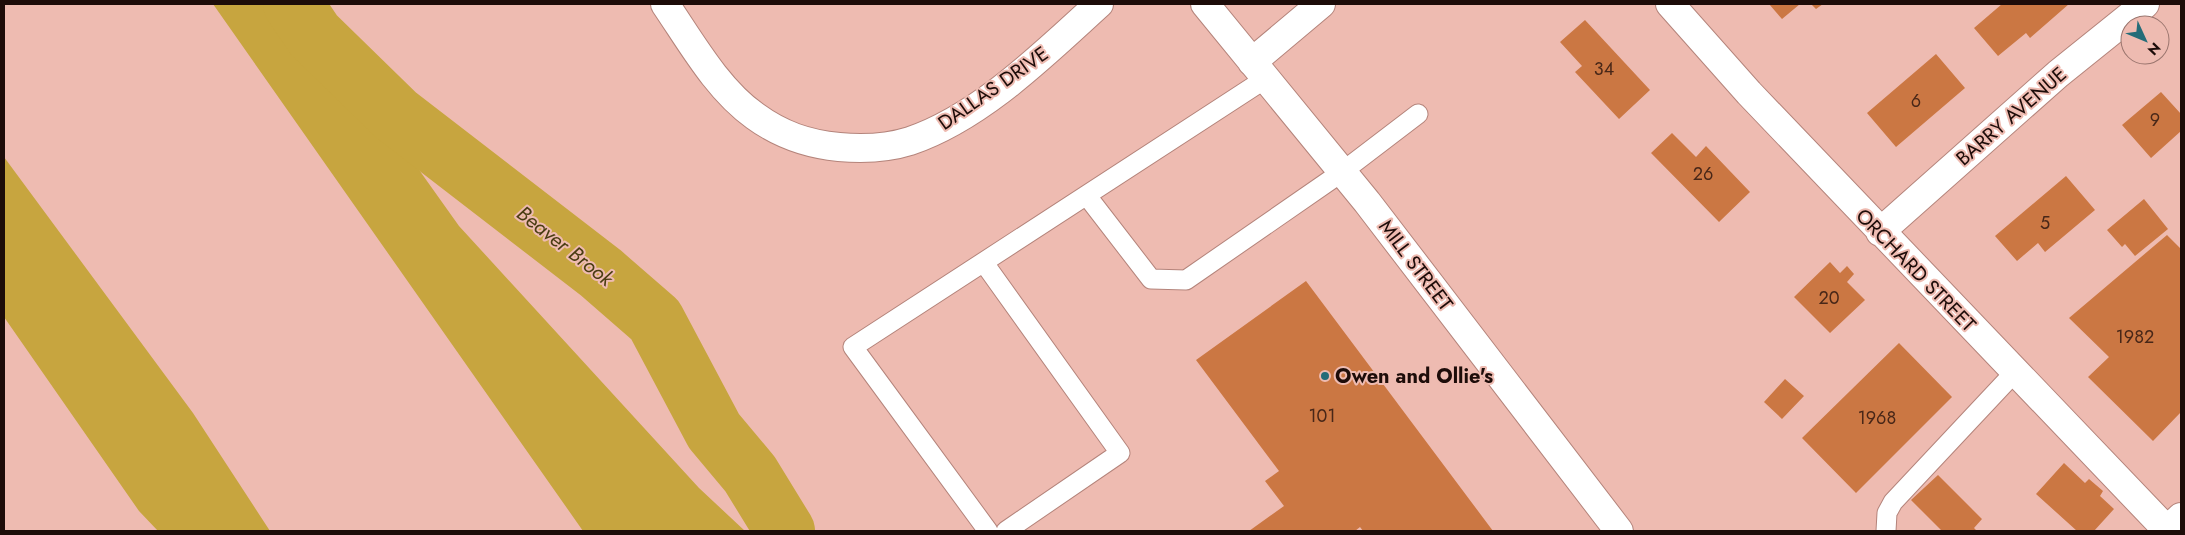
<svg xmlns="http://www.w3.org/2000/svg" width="2185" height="535" font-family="Jost,sans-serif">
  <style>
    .water { fill: #c7a53f }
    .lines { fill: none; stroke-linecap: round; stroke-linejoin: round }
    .river { stroke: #c7a53f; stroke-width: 60 }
    .building { fill: #cb7743 }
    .lane-casing { stroke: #b4847b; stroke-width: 21 }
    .street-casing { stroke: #b4847b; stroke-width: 30 }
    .secondary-casing { stroke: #b4847b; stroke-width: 30 }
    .lane { stroke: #fff; stroke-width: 19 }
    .street { stroke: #fff; stroke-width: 28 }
    .secondary { stroke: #fff; stroke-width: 28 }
    .poi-dot { fill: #246c78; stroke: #eebbb1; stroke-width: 2 }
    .labels { text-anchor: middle; stroke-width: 4; stroke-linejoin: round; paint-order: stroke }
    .number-label { font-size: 18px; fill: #482718 }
    .street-label { font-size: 20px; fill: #1d0c09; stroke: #eebbb1 }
    .poi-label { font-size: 20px; font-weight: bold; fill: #1d0c09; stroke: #eebbb1; text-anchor: start }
    .water-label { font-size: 21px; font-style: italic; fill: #4a3d12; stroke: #eebbb1 }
  </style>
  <rect width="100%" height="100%" fill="#eebbb1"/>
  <path class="water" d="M213,4H301L459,226L699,488L745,531H583Z
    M4,157L193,413L270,531H158L139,511L4,317Z"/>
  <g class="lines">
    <path class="river" d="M293,4L314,35L396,115L601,273L655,320L714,431L750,474L785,531"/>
  </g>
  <path class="building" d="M1769,4H1800L1782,19Z
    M1811,4H1823L1816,9Z
    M2002,4H2069L2030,38L2026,33L1998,56L1974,28Z
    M1585,20L1650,90L1619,119L1575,72L1582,66L1560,42Z
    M1936,54L1965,88L1896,147L1867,113Z
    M2161,92L2181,114V131L2151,158L2122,125Z
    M1672,133L1696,157L1706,146L1750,192L1719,222L1651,153Z
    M2066,176L2095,210L2045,252L2038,243L2017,261L1995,236Z
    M2144,199L2168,229L2135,256L2125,244L2122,247L2107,230Z
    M2167,235L2181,249V412L2153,441L2088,377L2109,357L2069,318Z
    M1830,262L1840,273L1847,266L1854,274L1847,282L1865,300L1830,333L1794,297Z
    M1306,281L1493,531H1363L1360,527L1355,531H1249L1284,506L1265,481L1279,471L1196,360Z
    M1899,343L1952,397L1856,493L1802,438Z
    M1785,379L1804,396L1782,419L1764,402Z
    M2064,463L2085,483L2089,479L2103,491L2100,496L2114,509L2094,531H2077L2036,494Z
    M1938,475L1982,519L1974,528L1977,531H1942L1911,500Z"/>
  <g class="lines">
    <defs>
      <path id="lane" d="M1087,196L1151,279L1186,280L1342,172L1418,114
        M984,263L1120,453L1006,531
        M988,531L853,347L1265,79
        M1886,531L1887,513L1893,502L2014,373"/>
      <path id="street" d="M665,4C691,42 717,89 755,116C781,135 807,144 839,147C862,149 888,148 910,141C981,117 1045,53 1099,4
        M1205,4L1367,202L1619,531
        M1670,4L1749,93L2167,530
        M1252,62L1321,4
        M1880,232L2058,74L2145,4"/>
      <path id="secondary" d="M2166,531L2181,517"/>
    </defs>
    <use href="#lane" class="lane-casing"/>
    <use href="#street" class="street-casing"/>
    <use href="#secondary" class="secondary-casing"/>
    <use href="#lane" class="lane"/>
    <use href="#street" class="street"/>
    <use href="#secondary" class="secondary"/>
  </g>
  <circle class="poi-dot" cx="1325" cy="376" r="5"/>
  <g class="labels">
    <g class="number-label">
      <text x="1604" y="75">34</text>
      <text x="1916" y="107">6</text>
      <text x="2155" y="126">9</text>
      <text x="1703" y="180">26</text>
      <text x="2045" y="229">5</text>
      <text x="1829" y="304">20</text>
      <text x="2135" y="343">1982</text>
      <text x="1322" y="422">101</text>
      <text x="1877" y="424">1968</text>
    </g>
    <g class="street-label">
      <text transform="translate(993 88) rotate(-35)" y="7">DALLAS DRIVE</text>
      <text transform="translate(2011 116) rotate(-41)" y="7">BARRY AVENUE</text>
      <text transform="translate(1416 265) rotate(53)" y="7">MILL STREET</text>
      <text transform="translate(1916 270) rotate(46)" y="7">ORCHARD STREET</text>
    </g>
    <g class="poi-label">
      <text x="1335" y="383">Owen and Ollie's</text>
    </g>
    <g class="water-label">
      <text transform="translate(565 246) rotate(38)" y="7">Beaver Brook</text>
    </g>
  </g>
  <rect width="2185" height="535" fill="none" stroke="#1d0c09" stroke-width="10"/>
  <g transform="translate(2145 40) rotate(134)"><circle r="24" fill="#eebbb1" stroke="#9a756e"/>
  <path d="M0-4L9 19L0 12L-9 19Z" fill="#246c78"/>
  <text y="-8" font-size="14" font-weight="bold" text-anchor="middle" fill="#1d0c09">N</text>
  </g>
</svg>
